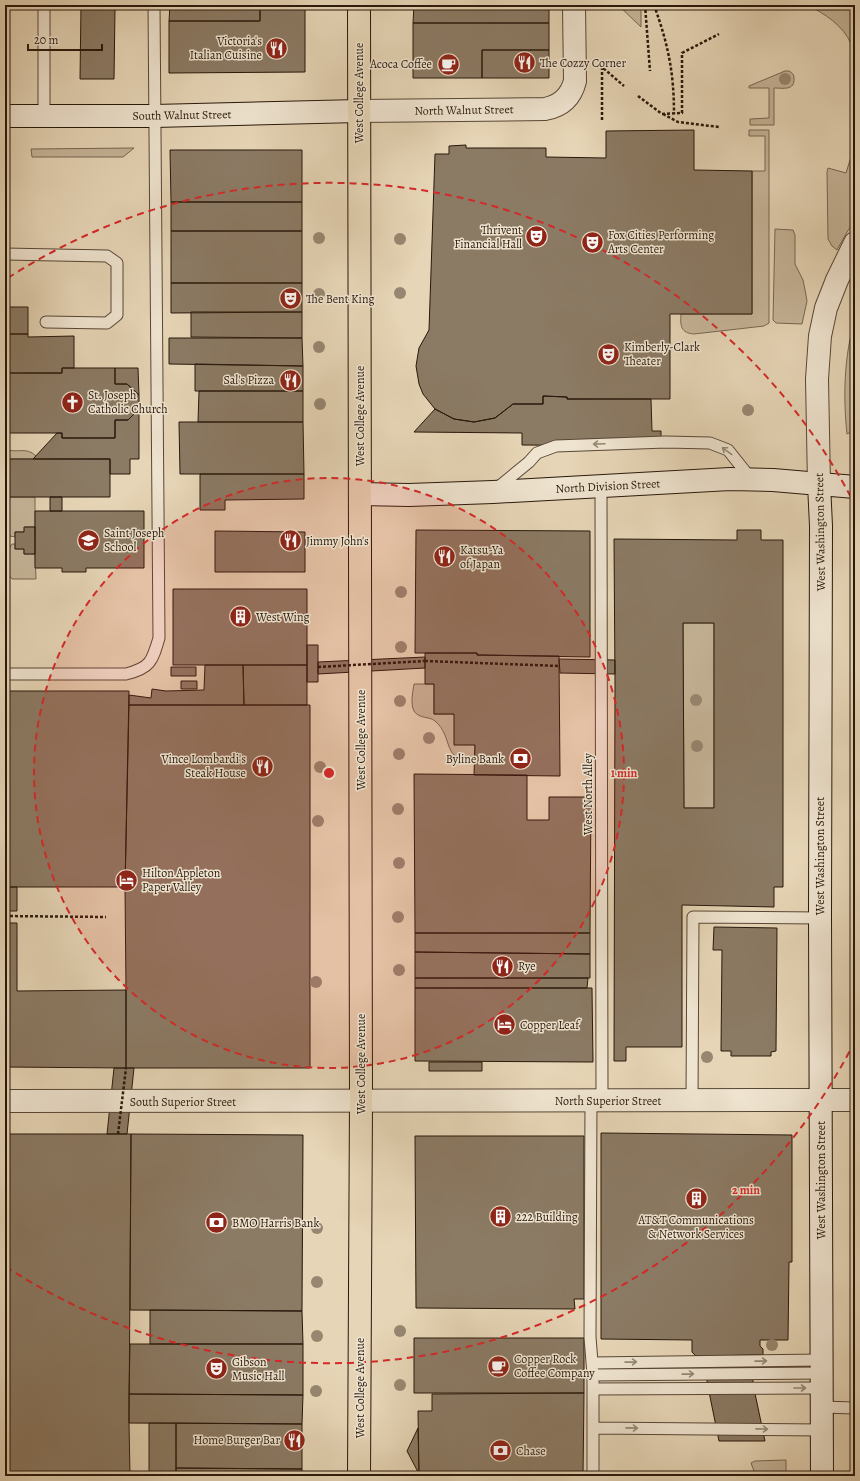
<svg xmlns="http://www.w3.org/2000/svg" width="860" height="1481" font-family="Alegreya,serif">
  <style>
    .green { fill: #c6b599; stroke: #776652 }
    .building { fill: #8b7a64; stroke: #28180b; fill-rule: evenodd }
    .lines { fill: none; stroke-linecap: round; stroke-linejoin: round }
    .lane-casing { stroke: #584736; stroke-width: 13 }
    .street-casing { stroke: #584736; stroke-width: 24 }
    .secondary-casing { stroke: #28180b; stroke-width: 24 }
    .primary-casing { stroke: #28180b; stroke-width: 24 }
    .path { stroke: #28180b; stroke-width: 2.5; stroke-dasharray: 3 2; stroke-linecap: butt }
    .lane { stroke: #efe4d0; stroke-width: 11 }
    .street { stroke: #efe4d0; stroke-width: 22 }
    .secondary { stroke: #efe4d0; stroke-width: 22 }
    .primary { stroke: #e6d5b6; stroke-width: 22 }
    .path-bridge { stroke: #28180b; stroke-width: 2.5; stroke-dasharray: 3 2; stroke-linecap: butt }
    .tree { fill: #978770 }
    .oneway { stroke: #958877 }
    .ring { fill: none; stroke: #d62828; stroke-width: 2; stroke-dasharray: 7 5 }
    .labels { text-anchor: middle; stroke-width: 3; stroke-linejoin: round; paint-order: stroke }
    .poi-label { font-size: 12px; fill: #28180b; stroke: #efe4d0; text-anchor: start }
    .street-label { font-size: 12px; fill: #28180b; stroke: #efe4d0 }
    .centre { fill: #d62828; stroke: #efe4d0; stroke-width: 2 }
    .ring-label { font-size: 12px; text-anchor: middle; font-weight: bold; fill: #d62828; stroke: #efe4d0; stroke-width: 3; stroke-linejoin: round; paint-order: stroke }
  </style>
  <rect width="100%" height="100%" fill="#e6d5b6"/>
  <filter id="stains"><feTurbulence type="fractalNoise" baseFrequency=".005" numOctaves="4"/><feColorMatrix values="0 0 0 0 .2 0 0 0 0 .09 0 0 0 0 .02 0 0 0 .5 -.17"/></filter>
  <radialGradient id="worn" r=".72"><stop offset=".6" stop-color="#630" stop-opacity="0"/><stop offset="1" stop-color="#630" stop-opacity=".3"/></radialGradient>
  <path class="green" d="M618,5H641V27Z
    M807,5H855V59C854,54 853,49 851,44C844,26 824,13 807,5Z
    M785,71H789C792,73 794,74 794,78C795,91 783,88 774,88V125H750V119L769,118V88H749V86Z
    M749,130H769V323L764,326L694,334C681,333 680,326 681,314H752V171H765V136H749Z
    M855,144V220L847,232L837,250L832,246L828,239L827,172L828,168L846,173Z
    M134,148L123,157H32L31,149Z
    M775,229L793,230L795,235V264L803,280L806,295L807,301L802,324L776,323L773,320Z
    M855,319V418L853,431L847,434C843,396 844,356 855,319Z
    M5,449C17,454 26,446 36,456L33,459H5Z
    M5,497H35V527H25L24,532H15V537L5,535Z
    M12,544H15V549H24V554H35L36,579H12L9,575V549Z
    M683,623H714V808H684Z
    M414,684H434V714H454L475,745L474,762C441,761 454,737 435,721C429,716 419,719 414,711C410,704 413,691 414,684Z
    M786,1460V1476H756L751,1463L755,1461Z"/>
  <path class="building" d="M5,5H6L7,40H5Z
    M81,5H107V8H115L114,79H80Z
    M170,5H260V21H169Z
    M260,5H305V72L169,73V21H260Z
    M414,5H549V23H413Z
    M413,23H549V50H482V78H413Z
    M482,50H549V78H482Z
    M694,130V170L752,171V314H670V399H567V397L543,396V404H513L495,418L474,422L454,419L435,409L423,394L419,384L416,366L419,348L429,330L435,154H449V146L466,145V148H546V157L606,158V131Z
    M170,150H302V202H171Z
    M171,202H302V231H171Z
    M171,231H302V283H171Z
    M171,283H302V312L171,313Z
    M6,307H28V334H6Z
    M191,312H302V338L191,337Z
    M6,334H28V337L74,336V368H62V373H5Z
    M169,338H302L303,366L169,364Z
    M195,364L303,366V391H195Z
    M62,368H115V384H127L139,395V409L128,420H115V438H62V433H5V373H62Z
    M115,368H138L139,395L127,384H115Z
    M199,391H303V422H198Z
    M543,396L567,397V399H651L652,431H661V446L522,445V433L414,432L435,409L454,419L474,422L495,418L513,404H543Z
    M139,409V459H130V474H110V459H33L57,433H62V438H115V420H128Z
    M179,422H303L304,474H180Z
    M5,459H110V497H5Z
    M200,474H304V499L225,500V510H200Z
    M50,497H62V511H50Z
    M35,511H144V568H86V572H62V568H35Z
    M24,527H35V554H24V549H15V532H24Z
    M416,530L590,531V657L477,655V653H415Z
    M737,530H761V540H783V887H774V907L682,905V1047H626V1061H614L615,684L614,539L737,540ZM683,623H714V808H684Z
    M215,531L305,532V572H215Z
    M173,589H307V665H173Z
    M307,645H318V682H307Z
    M425,653H477V655L559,656L560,776L474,775L475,745H454V714H434V684H425Z
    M425,657V668L318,674V662Z
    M559,659L615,660V674L560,673Z
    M205,665H243L244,705H129V695L151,698L152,689L166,691L204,690Z
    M243,665H307V705H244Z
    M171,667H196V676H171Z
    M181,681H197V689H181Z
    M5,691H129L125,887H5Z
    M129,705H310V1068H126V990L125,887Z
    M414,774L527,775V820H549V797H591L590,933H415Z
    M5,887H17V911H5Z
    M5,923H17V991L126,990V1068L5,1067Z
    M714,927L777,928L776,1051L771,1052V1056H731V1051H721L722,950H713Z
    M415,933H590V954L415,952Z
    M415,952L590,954V978H415Z
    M415,978H588L587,988H415Z
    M415,988H592L593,1062L415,1061Z
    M429,1062H482V1071H429Z
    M114,1068H134L127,1134H107Z
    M601,1133L792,1135V1262H789L788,1340H760V1346L763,1349V1355L696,1356L692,1352V1340L601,1339Z
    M5,1134H131L129,1423L130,1476H5Z
    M131,1134L303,1135L302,1311L130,1310Z
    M415,1136H584V1299H574L575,1309L416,1308Z
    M150,1310L302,1311L303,1344H150Z
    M414,1338H584V1393H414Z
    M130,1344H303V1395L129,1394Z
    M763,1355L753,1365V1384L765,1441H719L707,1382L708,1367L696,1356Z
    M584,1393L583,1476H419L418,1411H432V1394Z
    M129,1394L303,1395L302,1424L129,1423Z
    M149,1423H176V1476H149Z
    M176,1423L302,1424V1469L176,1468Z
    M418,1428L419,1474L407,1451Z
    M176,1468L302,1469V1476H176Z"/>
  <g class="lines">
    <defs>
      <path id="lane" d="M44,5V116
        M5,254L107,256L117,263V315L107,323L46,322
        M601,487L602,1101
        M496,489L529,462L537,453L556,446L666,442L710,443L728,450L752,480
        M5,674H126C150,668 152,662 159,638L154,5
        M591,1101L590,1337L593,1375V1476
        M692,1101L693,917L820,918
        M592,1363L822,1360
        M593,1375L822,1373
        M593,1389L821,1388
        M821,1407L855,1408
        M593,1428L822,1430"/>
      <path id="street" d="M359,111L545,109C561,106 571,97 575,81L574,5
        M819,484L817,379L820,336L826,308L837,280L855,243
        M5,1101L855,1100"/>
      <path id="secondary" d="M5,116H154L359,111
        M819,484L821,526L820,918L822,1476
        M360,494L409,495L493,492L730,479L773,480L855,487"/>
      <path id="primary" d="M359,5L361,1102L359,1476"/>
    </defs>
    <use href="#lane" class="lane-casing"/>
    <use href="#street" class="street-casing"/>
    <use href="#secondary" class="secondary-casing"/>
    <use href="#primary" class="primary-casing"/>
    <path class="path" d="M645,5L650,71
      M654,5C668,44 674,72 674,114
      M638,96L662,114L682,113V53L719,34
      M663,114L678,122L719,127
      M602,120V67L624,86
      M854,526L855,527
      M425,661L560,666
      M5,916L106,917"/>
    <use href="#lane" class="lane"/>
    <use href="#street" class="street"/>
    <use href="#secondary" class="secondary"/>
    <use href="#primary" class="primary"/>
    <path class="path-bridge" d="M318,667L425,661
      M118,1134L126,1068"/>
  </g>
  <g class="tree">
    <circle cx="785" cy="79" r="6"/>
    <circle cx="319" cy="238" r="6"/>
    <circle cx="400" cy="239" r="6"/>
    <circle cx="400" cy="293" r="6"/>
    <circle cx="319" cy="294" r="6"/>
    <circle cx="319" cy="347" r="6"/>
    <circle cx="320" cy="404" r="6"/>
    <circle cx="748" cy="410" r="6"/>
    <circle cx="401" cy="592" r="6"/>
    <circle cx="401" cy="647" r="6"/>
    <circle cx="696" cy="700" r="6"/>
    <circle cx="400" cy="701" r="6"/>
    <circle cx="429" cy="738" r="6"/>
    <circle cx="697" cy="746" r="6"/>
    <circle cx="399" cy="754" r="6"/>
    <circle cx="320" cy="767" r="6"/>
    <circle cx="398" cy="809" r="6"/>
    <circle cx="318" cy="821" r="6"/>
    <circle cx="399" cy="863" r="6"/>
    <circle cx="398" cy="917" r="6"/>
    <circle cx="399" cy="970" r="6"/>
    <circle cx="316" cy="982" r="6"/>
    <circle cx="707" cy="1057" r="6"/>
    <circle cx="317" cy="1228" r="6"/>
    <circle cx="317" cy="1282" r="6"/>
    <circle cx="400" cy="1331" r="6"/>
    <circle cx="317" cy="1336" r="6"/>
    <circle cx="772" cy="1345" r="6"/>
    <circle cx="400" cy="1385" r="6"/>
    <circle cx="316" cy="1391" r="6"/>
  </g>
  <defs><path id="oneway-shaft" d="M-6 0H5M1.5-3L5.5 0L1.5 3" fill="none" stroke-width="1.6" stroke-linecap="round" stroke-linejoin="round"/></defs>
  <g class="oneway">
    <use href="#oneway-shaft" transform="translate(599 444) rotate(178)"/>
    <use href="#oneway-shaft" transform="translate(727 451) rotate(-144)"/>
    <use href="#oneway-shaft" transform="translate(761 1361) rotate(-1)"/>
    <use href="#oneway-shaft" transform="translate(631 1362) rotate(-1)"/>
    <use href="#oneway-shaft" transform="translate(688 1374) rotate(-1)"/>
    <use href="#oneway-shaft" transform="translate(800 1388)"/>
    <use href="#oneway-shaft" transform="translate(632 1428) rotate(1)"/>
    <use href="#oneway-shaft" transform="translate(762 1429) rotate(1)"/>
  </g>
  <circle cx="329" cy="773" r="295" fill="#d62828" fill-opacity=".12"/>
  <g class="ring">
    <circle cx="329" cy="773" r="295"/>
    <path d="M855 1041A590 590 0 0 1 8 1268M8 278A590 590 0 0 1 855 505"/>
  </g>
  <defs>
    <symbol id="restaurant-disc" viewBox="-11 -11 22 22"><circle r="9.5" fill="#8f2418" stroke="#efe4d0"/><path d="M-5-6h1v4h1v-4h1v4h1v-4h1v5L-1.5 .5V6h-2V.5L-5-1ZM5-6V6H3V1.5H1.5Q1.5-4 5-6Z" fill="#fff"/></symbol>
    <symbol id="cafe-disc" viewBox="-11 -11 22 22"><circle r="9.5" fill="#8f2418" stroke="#efe4d0"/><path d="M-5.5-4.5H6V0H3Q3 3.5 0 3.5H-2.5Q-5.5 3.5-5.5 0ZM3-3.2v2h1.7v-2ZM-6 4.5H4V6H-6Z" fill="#fff"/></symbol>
    <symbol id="theatre-disc" viewBox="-11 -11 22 22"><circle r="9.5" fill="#8f2418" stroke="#efe4d0"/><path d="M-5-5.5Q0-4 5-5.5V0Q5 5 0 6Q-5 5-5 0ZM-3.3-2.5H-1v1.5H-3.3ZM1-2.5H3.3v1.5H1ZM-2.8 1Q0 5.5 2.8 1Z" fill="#fff"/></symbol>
    <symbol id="church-disc" viewBox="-11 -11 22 22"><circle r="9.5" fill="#8f2418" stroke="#efe4d0"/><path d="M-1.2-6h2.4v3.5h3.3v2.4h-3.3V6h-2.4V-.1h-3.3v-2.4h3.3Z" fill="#fff"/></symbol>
    <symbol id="school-disc" viewBox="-11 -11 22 22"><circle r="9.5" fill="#8f2418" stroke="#efe4d0"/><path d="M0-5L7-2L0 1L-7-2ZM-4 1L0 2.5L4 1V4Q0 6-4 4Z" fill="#fff"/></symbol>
    <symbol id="building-disc" viewBox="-11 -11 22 22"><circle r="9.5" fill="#8f2418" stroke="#efe4d0"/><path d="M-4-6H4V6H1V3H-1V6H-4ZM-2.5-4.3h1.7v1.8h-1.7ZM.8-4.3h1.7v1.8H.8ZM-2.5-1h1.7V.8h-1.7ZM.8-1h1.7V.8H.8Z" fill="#fff"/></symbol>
    <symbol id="bank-disc" viewBox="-11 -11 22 22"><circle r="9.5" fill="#8f2418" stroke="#efe4d0"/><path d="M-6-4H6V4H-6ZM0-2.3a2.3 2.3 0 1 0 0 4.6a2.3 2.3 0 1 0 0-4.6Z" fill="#fff"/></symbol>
    <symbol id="hotel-disc" viewBox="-11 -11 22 22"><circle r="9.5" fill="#8f2418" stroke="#efe4d0"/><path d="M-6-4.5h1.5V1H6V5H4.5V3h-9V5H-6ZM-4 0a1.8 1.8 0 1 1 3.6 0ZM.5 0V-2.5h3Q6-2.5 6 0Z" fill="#fff"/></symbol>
  </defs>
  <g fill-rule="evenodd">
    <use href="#restaurant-disc" x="264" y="36" width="25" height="25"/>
    <use href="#restaurant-disc" x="512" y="50" width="25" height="25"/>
    <use href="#cafe-disc" x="436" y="52" width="25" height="25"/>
    <use href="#theatre-disc" x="524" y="224" width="25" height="25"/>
    <use href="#theatre-disc" x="580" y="230" width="25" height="25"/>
    <use href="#theatre-disc" x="278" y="286" width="25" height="25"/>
    <use href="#theatre-disc" x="596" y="342" width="25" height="25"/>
    <use href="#restaurant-disc" x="278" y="368" width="25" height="25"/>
    <use href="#church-disc" x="60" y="390" width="25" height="25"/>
    <use href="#school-disc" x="76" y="528" width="25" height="25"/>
    <use href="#restaurant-disc" x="278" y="528" width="25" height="25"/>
    <use href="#restaurant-disc" x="432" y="544" width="25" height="25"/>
    <use href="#building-disc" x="228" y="604" width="25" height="25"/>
    <use href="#bank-disc" x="508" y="746" width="25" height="25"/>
    <use href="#restaurant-disc" x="250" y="754" width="25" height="25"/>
    <use href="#hotel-disc" x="114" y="868" width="25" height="25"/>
    <use href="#restaurant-disc" x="490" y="954" width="25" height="25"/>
    <use href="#hotel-disc" x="492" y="1012" width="25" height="25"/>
    <use href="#building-disc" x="684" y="1186" width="25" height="25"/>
    <use href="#building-disc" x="488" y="1204" width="25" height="25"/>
    <use href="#bank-disc" x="204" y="1210" width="25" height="25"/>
    <use href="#cafe-disc" x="486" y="1354" width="25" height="25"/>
    <use href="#theatre-disc" x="204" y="1356" width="25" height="25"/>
    <use href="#restaurant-disc" x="282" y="1428" width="25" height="25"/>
    <use href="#bank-disc" x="488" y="1438" width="25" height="25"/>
  </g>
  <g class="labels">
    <g class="poi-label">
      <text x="262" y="45" text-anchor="end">Victoria's<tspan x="262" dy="14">Italian Cuisine</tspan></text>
      <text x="540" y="67">The Cozzy Corner</text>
      <text x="432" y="68" text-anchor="end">Acoca Coffee</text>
      <text x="522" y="234" text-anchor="end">Thrivent<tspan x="522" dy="14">Financial Hall</tspan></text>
      <text x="608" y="239">Fox Cities Performing<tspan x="608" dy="14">Arts Center</tspan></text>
      <text x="306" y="303">The Bent King</text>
      <text x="624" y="351">Kimberly-Clark<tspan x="624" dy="14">Theater</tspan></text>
      <text x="274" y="384" text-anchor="end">Sal's Pizza</text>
      <text x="88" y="399">St. Joseph<tspan x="88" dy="14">Catholic Church</tspan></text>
      <text x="104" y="537">Saint Joseph<tspan x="104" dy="14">School</tspan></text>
      <text x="306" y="545">Jimmy John's</text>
      <text x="460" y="554">Katsu-Ya<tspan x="460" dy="14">of Japan</tspan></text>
      <text x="256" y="621">West Wing</text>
      <text x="246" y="763" text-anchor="end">Vince Lombardi's<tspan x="246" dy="14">Steak House</tspan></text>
      <text x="504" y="763" text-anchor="end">Byline Bank</text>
      <text x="142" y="877">Hilton Appleton<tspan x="142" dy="14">Paper Valley</tspan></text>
      <text x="518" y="970">Rye</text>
      <text x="520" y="1029">Copper Leaf</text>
      <text x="516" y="1221">222 Building</text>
      <text x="696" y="1224" text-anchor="middle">AT&amp;T Communications<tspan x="696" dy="14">&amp; Network Services</tspan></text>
      <text x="232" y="1227">BMO Harris Bank</text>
      <text x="514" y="1363">Copper Rock<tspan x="514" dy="14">Coffee Company</tspan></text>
      <text x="232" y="1366">Gibson<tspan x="232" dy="14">Music Hall</tspan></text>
      <text x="280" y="1444" text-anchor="end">Home Burger Bar</text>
      <text x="516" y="1455">Chase</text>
    </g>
    <g class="street-label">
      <text transform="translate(359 93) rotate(-90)" y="4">West College Avenue</text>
      <text transform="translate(464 110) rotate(-1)" y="4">North Walnut Street</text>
      <text transform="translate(182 115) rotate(-1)" y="4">South Walnut Street</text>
      <text transform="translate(360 416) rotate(-90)" y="4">West College Avenue</text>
      <text transform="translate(608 486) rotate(-3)" y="4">North Division Street</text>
      <text transform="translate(820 532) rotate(-91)" y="4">West Washington Street</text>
      <text transform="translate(361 740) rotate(-90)" y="4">West College Avenue</text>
      <text transform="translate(588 794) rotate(-90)" y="4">West North Alley</text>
      <text transform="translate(820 856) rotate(-90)" y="4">West Washington Street</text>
      <text transform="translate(361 1064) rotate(-90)" y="4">West College Avenue</text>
      <text x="608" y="1105">North Superior Street</text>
      <text x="183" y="1106">South Superior Street</text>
      <text transform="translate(821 1180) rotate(-90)" y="4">West Washington Street</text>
      <text transform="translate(360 1388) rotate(-90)" y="4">West College Avenue</text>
    </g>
  </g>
  <circle cx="329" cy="773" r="6" class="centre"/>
  <g class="ring-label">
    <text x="624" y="777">1 min</text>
    <text x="746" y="1194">2 min</text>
  </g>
  <rect width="860" height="1481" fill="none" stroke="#e6d5b6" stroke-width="20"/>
  <rect x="6" y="6" width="848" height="1469" fill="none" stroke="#28180b" stroke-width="2"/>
  <rect x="10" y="10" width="840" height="1461" fill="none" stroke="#28180b"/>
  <path d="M28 44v6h74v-6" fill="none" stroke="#28180b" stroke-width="2"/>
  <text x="34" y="44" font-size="12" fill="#28180b" stroke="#efe4d0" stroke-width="3" paint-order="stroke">20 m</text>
  <rect width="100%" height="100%" filter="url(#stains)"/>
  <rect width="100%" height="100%" fill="url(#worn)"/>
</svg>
